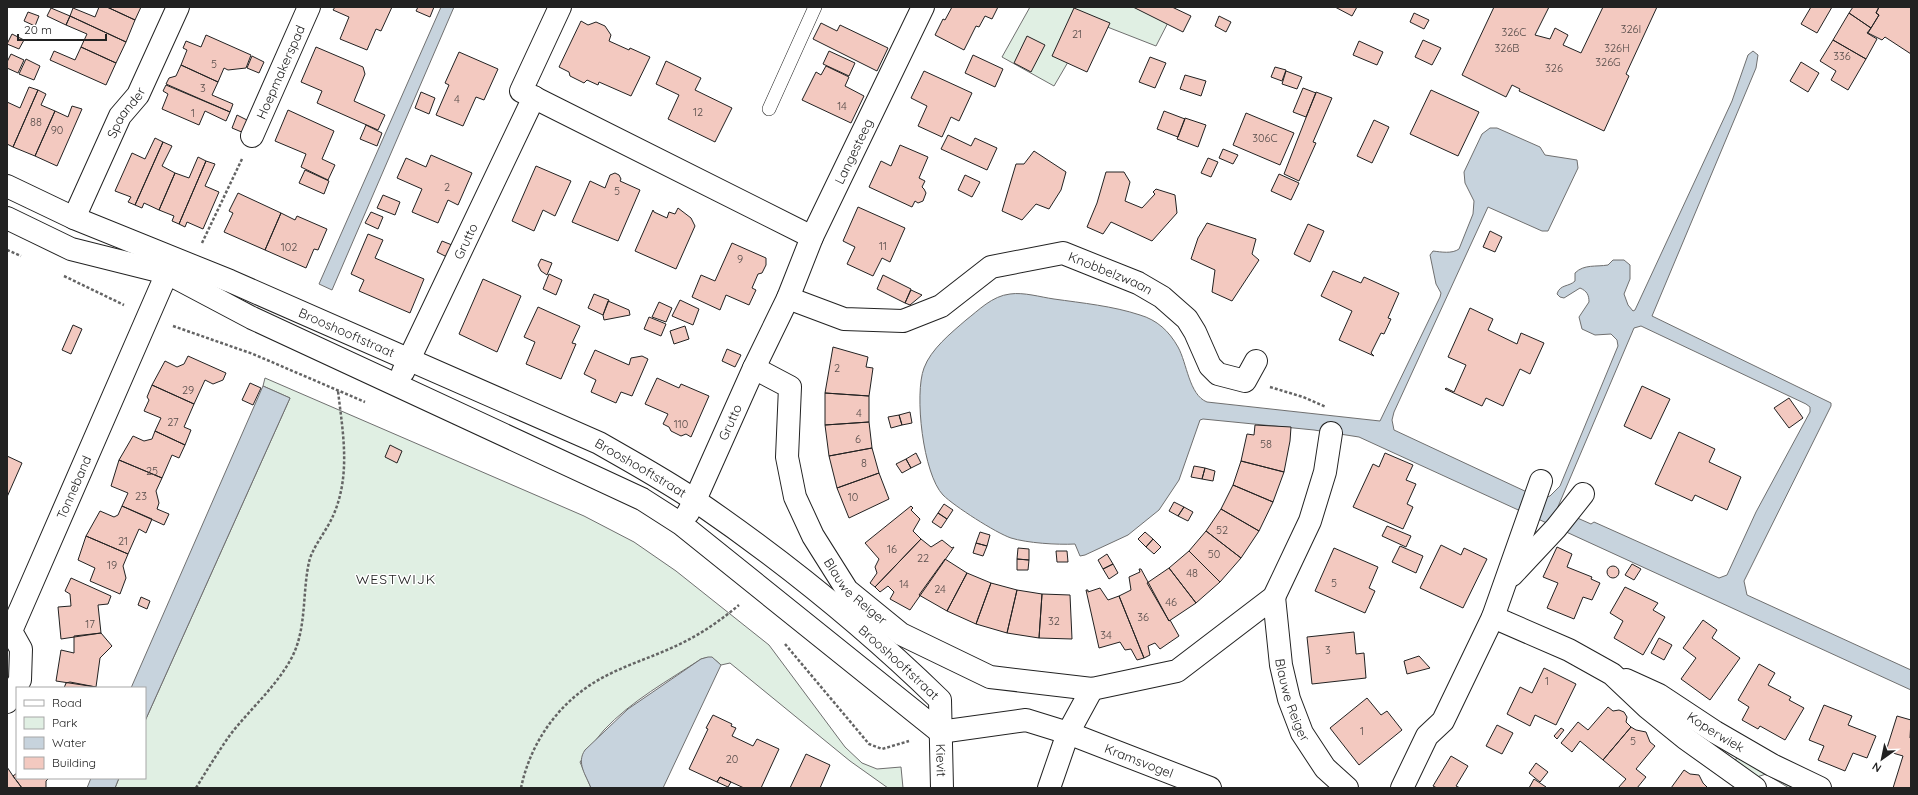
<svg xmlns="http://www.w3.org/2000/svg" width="1918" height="795" font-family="Quicksand,sans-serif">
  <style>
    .green { fill: #e0efe3; stroke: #6f6f6f }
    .water { fill: #c7d3dd; stroke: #6f6f6f; fill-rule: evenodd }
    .building { fill: #f3c9c0; stroke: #222 }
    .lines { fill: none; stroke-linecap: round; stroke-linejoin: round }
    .lane-casing { stroke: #222; stroke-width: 14 }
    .street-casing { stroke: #222; stroke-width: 24 }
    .path { stroke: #646464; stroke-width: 2.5; stroke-dasharray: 3 2; stroke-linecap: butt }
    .lane { stroke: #fff; stroke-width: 13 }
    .street { stroke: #fff; stroke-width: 22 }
    .labels { text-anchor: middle; stroke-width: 3; stroke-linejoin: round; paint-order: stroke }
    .number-label { font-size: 11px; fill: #564c4a }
    .street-label { font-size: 13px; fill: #222; stroke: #fff }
    .neighbourhood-label { font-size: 14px; letter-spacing: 1px; fill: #222; stroke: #fff }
  </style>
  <rect width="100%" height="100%" fill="#fff"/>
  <path class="green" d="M1030,7H1176L1156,46L1092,21L1054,86L1002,57Z
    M265,378L584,516L634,542L676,571L769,645L845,747L862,763L877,769L901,767L903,788H888L850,761L730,663L721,665C713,658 711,656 701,659C669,680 631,701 604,730C595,740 588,752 580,762L591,788H115L119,778H145V721L290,398L263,386Z
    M1737,757L1803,788H1789L1766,774L1754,778L1735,761Z"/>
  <path class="water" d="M441,7H454L332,290L319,284Z
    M1753,51L1758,55L1756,68L1652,316L1831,403V406L1744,581L1747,595L1911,670V690L1359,437L1314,430L1203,419L1200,420L1179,480L1159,510L1128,535L1085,555L1080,556L1075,544C1057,545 1027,543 1011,538C996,533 954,506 943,495C923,474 914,394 924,368C931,349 951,333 966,320C979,310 992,296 1010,294C1024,292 1040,297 1054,299C1082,303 1113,306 1140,315C1157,320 1169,331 1178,347C1187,363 1189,395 1207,402L1380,421L1440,297L1441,293L1436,284L1430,255L1433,251C1441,252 1452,254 1459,249L1473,214L1474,201L1465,183L1464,172L1482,134L1490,128H1497L1540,147L1545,155L1577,160L1578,168L1548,231H1542L1488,207L1394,412L1392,420L1394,430L1529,493L1544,498L1550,496L1560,486L1618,346L1617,340L1611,334L1595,335L1582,329L1579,317L1589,302C1589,295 1587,291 1580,288L1564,298L1560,297L1557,294C1560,284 1569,287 1575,281V273C1584,264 1596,267 1608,265L1613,260H1624L1630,265V279L1624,294L1628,305L1633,311L1635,310L1732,101L1748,55ZM1641,326L1806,404L1810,407V412L1756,512L1727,575L1719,578L1594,522L1591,524L1557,509L1634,328Z
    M263,386L290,398L145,721V688H131Z
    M708,657H712L721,665L663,788H591C586,775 576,763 585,750L628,709L701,659Z
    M91,778H119L115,788H87Z"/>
  <path class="building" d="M99,7H107L135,20L126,42L70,16L73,8L95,17Z
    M107,7H141L135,20Z
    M335,7H392L381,31L376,29L367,50L340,39L349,17L333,10Z
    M418,7H434L430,17L416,11Z
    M952,7H998L992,19L985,16L979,27L976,26L964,50L935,35L943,19L945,20Z
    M1133,7H1172L1191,16L1183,32Z
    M1335,7H1357L1352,16Z
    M1494,7H1549L1535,35L1550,39L1555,28L1568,35L1563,45L1581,53L1603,7H1657L1626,74L1629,76L1604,131L1519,91L1520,89L1512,85L1506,97L1462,75Z
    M1811,7H1832L1817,33L1801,24Z
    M1853,7H1879L1876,13L1879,15L1871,28L1849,13Z
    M1879,7H1911V54L1885,37L1882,40L1868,33L1879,15L1876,13Z
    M51,8L70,16L66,25L47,16Z
    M1074,8L1110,23L1087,72L1052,56Z
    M28,12L39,16L35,26L24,21Z
    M1414,13L1429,20L1424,29L1410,22Z
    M1849,13L1871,28L1867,33L1877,39L1866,59L1833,40Z
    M70,16L126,42L116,63L81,47L87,34L66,25Z
    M1219,16L1231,22L1226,32L1215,26Z
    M581,21L588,25L596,22L605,26L611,35L609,41L629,50L630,48L650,57L631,96L599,82L598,85L587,80L584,83L570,76L569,72L559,67Z
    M821,23L837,31L840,25L888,48L877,71L813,39Z
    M12,34L24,40L19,49L7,44Z
    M206,35L251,55L246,68L228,70L224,68L218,82L181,65L187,50L183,48L186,41L201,47Z
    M1027,36L1045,45L1031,72L1014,63Z
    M1423,40L1441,48L1432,65L1415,57Z
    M1833,40L1866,59L1848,90L1831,80L1836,71L1820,61Z
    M1359,41L1383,52L1377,65L1353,55Z
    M81,47L116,63L106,85L50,60L54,51L75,60Z
    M316,47L363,67L365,74L354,101L385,115L378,130L317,103L322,91L301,82Z
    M829,51L855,63L849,76L823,64Z
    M459,52L498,69L484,100L476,97L463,126L436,115L449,85L445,83Z
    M11,54L24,60L18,73L7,68V62Z
    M973,55L1003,69L995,87L965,73Z
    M252,56L264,62L259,73L247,68Z
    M1150,57L1166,63L1155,88L1139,82Z
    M26,59L40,66L34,80L19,74Z
    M666,61L701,78L695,90L732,108L715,142L668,119L679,95L656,84Z
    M1801,62L1819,73L1808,92L1790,81Z
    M181,65L218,82L212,95L233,104L230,112L166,84L169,78L176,76Z
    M826,66L849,77L845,86L864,96L851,123L802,100L816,72L821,75Z
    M1275,67L1286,70L1282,81L1271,77Z
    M924,71L972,93L959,121L951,117L942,137L918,126L927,106L911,98Z
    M1286,71L1302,77L1297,89L1282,84Z
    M1185,75L1206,81L1201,96L1180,89Z
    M166,85L230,112L226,121L205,111L199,125L162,109L168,94L163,91Z
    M29,87L38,90L13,147L7,144V102L20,108Z
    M1303,88L1316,93L1306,117L1293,112Z
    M38,90L46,94L41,105L55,111L35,156L13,147Z
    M1431,90L1479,112L1458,156L1410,134Z
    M421,92L435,98L429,114L415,108Z
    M1316,92L1332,98L1313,142L1316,143L1299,181L1284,174Z
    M72,106L82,109L57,166L35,156L55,111L68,117Z
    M288,110L334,131L322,159L335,165L328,180L301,167L306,154L275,141Z
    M1164,111L1185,119L1178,137L1157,129Z
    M1246,113L1294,133L1280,165L1233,145Z
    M237,115L249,121L244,133L232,128Z
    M1185,118L1206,125L1198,147L1177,139Z
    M1374,120L1389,127L1372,163L1357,156Z
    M366,125L382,133L377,146L360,139Z
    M948,135L971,146L975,138L997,148L987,170L941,149Z
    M155,138L163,142L135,205L128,202L131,197L115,191L132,153L145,159Z
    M163,142L172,146L162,166L175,173L159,210L144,203L142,208L135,205Z
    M900,145L928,157L919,178L925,181L922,187L924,189L926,193L923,201L918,203L915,201L912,207L869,187L881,161L891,166Z
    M1223,149L1238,155L1233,164L1219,158Z
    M1034,151L1066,172L1061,190L1049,209L1036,204L1022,220L1002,211L1016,164H1024Z
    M431,155L472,173L458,205L448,200L438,223L412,212L422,189L397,178L406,158L426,167Z
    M198,157L206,161L179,224L172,221L174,216L159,210L175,173L189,178Z
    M1208,158L1218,162L1211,177L1201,173Z
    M206,161L215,164L205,186L219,192L203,229L187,222L185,227L179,224Z
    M536,166L571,181L555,216L543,210L534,231L512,221Z
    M305,170L329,181L324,194L299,183Z
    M1106,172H1124L1130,182L1125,201L1142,208L1155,194L1153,192L1156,189L1175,195L1177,213L1152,241L1111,222L1103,234L1087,227L1097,203Z
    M615,173L619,175L621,179L620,181L640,190L618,241L572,222L590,181L605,188L610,175Z
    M1279,174L1299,183L1291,200L1271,191Z
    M965,175L980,182L972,197L958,190Z
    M238,193L281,213L265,250L224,232L233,213L229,211Z
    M383,195L400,202L395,215L377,208Z
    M858,207L905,228L890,262L882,258L873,276L847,264L855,247L843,241Z
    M678,208L691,218L695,226L676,269L635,251L653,210L654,212L667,218L669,212L675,214Z
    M371,212L383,217L378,229L365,223Z
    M281,213L295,220L297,216L327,229L318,250L314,249L306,268L265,250Z
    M1207,223L1256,239L1252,254L1259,260L1232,301L1212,292L1215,270L1191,259L1198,238Z
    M1308,224L1324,231L1310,262L1294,254Z
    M1490,231L1502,237L1495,252L1483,247Z
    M368,234L383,240L375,258L424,279L410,313L359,291L364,280L351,274Z
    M442,241L452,245L447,257L437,252Z
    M732,243L766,258V265L762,273L758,274L752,288L756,290L749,305L726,295L720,310L692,297L701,275L715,281Z
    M541,259L552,263L547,275L541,271L538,265Z
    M1333,271L1361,283L1364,277L1399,293L1388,318L1391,319L1384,334L1381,333L1371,353L1374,356L1339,340L1352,311L1321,296Z
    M549,274L562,280L556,295L543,289Z
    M883,275L911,289L905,303L877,289Z
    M483,279L521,296L497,352L459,334Z
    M911,290L922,295L910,305L905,303Z
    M594,294L609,300L603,315L588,308Z
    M680,300L699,309L693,325L672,316Z
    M608,301L629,310L630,315L604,320L603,315Z
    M659,302L672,308L666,322L652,317Z
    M538,307L580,326L572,343L576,344L561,379L526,364L535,342L524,337Z
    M1470,308L1493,319L1488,330L1517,344L1521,333L1544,343L1530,374L1520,369L1503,406L1486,398L1482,406L1445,389L1446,388L1454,392L1466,365L1448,357Z
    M649,317L666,324L661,336L644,329Z
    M73,325L82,329L71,354L62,350Z
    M685,326L689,339L674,344L670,331Z
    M833,347L868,357L866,367L873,368L869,396L825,393Z
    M727,349L741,355L735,367L722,361Z
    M595,350L629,365L631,358L642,356L648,359L632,396L621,392L616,403L591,392L596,380L584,374Z
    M188,356L226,373L223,380L213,384L205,380L194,404L152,385L165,361L177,367L184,364Z
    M657,378L679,388L681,384L709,396L691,437L686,434L681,436L671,431L669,427L663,424L668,414L645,404Z
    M250,383L261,388L253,405L242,400Z
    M152,385L194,404L184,427L191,430L185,445L155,431L161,418L144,411L149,400L147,397Z
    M1642,386L1670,399L1651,439L1624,426Z
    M825,393L869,396V422L825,425Z
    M1789,398L1803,418L1789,428L1774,408Z
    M910,412L912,423L902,425L899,415Z
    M899,415L902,425L891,428L888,417Z
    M869,422L872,448L829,456L825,425Z
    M1255,425L1291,427L1290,441L1284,472L1241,461L1247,434L1254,435Z
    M155,431L185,445L179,458L172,455L162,478L119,460L133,436L144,441L152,439Z
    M1679,432L1715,449L1709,462L1741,477L1727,510L1695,495L1692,501L1655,484Z
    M390,445L402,451L397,463L385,457Z
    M872,448L879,473L837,488L829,456Z
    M916,453L921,463L911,468L906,459Z
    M1385,453L1413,465L1406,480L1416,484L1407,504L1413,507L1403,529L1353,507L1373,464L1379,467Z
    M7,456L22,463L7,497Z
    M906,459L911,468L902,473L896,464Z
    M119,460L162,478L156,491L159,503L157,509L169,514L164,525L122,506L128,493L111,486Z
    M1241,461L1284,472L1273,502L1233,485Z
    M1194,466L1205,468L1202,479L1191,477Z
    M1205,468L1215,471L1213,481L1202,479Z
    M879,473L889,499L849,518L837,488Z
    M1233,485L1273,502L1259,531L1221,509Z
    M1174,502L1184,507L1178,516L1169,511Z
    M944,504L953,510L947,519L938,513Z
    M122,506L152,519L146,533L139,529L128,554L86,536L100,511L114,517L118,515Z
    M911,506L913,508L911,510L920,519L913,531L921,539L875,587L870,583L877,573L875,567L879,559L865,543Z
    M1184,507L1193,512L1188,521L1178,516Z
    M1221,509L1259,531L1241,558L1206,531Z
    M938,513L947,519L941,528L932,522Z
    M1387,526L1411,536L1406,547L1382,536Z
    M1206,531L1241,558L1220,582L1189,551Z
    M980,532L990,535L987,546L976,543Z
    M1145,532L1153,539L1146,547L1138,539Z
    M86,536L128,554L123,566L126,578L120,594L90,581L95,568L78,560Z
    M921,539L931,547L942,540L952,548L954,547L910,610L890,599L894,592L888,586L880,592L875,587Z
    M1153,539L1161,547L1154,554L1146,547Z
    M976,543L987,546L983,556L973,553Z
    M1441,545L1461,555L1464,548L1487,559L1463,608L1420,588Z
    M1400,546L1423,556L1416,573L1392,562Z
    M1557,547L1572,554L1567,567L1592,577L1591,579L1600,583L1592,600L1583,597L1574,619L1547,608L1558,583L1543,577Z
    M1018,548L1029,549V560L1017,559Z
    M1334,548L1378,567L1369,588L1375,591L1365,613L1315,591Z
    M1056,551H1067L1068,562H1057Z
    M1189,551L1220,582L1196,603L1169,568Z
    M1107,554L1113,564L1103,569L1098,560Z
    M945,559L967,573L947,611L919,595Z
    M1017,559L1029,560L1028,570H1017Z
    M1113,564L1118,573L1109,579L1103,569Z
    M1632,564L1641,569L1634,580L1625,575Z
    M1607 572a6 6 0 1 1 12 0a6 6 0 1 1-12 0Z
    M1169,568L1196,603L1169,621L1147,583Z
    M1139,569H1141L1169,621L1170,620L1179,636L1160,649L1155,643L1148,646L1150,655L1144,658L1119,596L1131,590L1129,577L1140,572Z
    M967,573L991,583L976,624L947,611Z
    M71,578L111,596L108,604L98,605L101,633L61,639L58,607L71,606L70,594L65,591Z
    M991,583L1017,590L1007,633L976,624Z
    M1625,587L1658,603L1653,610L1665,617L1643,655L1614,638L1623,621L1610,613Z
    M1100,588L1108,600L1119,596L1144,658L1137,660L1131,649L1125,650L1120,642L1099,648L1086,590H1088V592Z
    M1017,590L1042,594L1039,638L1007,633Z
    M1042,594L1070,595L1072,639L1039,638Z
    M141,597L150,601L147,609L138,605Z
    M1703,620L1717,630L1712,638L1740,658L1710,700L1681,679L1696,658L1683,648Z
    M1354,632L1356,654L1364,653L1366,678L1312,684L1307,637Z
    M101,633L112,646L100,658L96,687L56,681L61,650L74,653V636Z
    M1659,638L1672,645L1664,660L1651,653Z
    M1419,656L1430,668L1407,674L1404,661Z
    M1759,664L1775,673L1768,685L1791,697L1789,700L1804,708L1785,740L1760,726L1758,729L1742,720L1749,707L1738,700Z
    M1544,668L1576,684L1556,725L1535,715L1530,726L1507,714L1520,687L1532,693Z
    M70,682L96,687L97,688H64L66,683Z
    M1367,698L1381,715L1387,711L1402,730L1359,765L1330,728Z
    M1824,705L1852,716L1848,725L1876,736L1867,758L1853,753L1845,771L1818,760L1824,746L1809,740Z
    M1608,707L1613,711L1619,710L1624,712L1627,717L1626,722L1631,727L1603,760L1580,741L1572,752L1561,743L1578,722L1588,730Z
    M713,715L732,724L731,726L736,728L732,736L753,746L757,739L779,749L761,788H744L720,777L717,782L689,769L708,729L706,728Z
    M1897,716L1911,720L1910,738L1911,739V788H1893L1903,756L1886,751Z
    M1497,725L1513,733L1502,754L1486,746Z
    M1631,727L1636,730L1646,732L1650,742L1655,746L1636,769L1646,777L1637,788H1618L1626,779L1603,760Z
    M1561,728L1564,730L1557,739L1554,736Z
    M806,754L830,765L820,788H790Z
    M1451,756L1468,766L1456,786L1460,788H1437L1433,786Z
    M1536,763L1548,772L1540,782L1529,773Z
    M7,767L13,776L22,788H7Z
    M1684,770L1690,774L1699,775L1703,783L1708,788H1671Z
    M17,773V778H49L46,781V788H22L13,776Z
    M720,777L731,782L728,787L717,782Z
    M1534,779L1546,787L1545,788H1529Z"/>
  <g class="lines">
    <defs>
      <path id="lane" d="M769,109L815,7"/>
      <g id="street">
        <path d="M560,7L521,91L812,237"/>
        <path id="s1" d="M252,136L309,7"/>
        <path id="s2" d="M7,186L74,218L230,281L599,443C632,462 665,480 696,501C782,560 865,627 940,700L942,788"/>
        <path d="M7,218L71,249L167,273L252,318L642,499L681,524L940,732"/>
        <path id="s3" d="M74,218L120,116L138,95L178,7"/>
        <path id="s4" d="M788,298L844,319L903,321L941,306L991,267L1063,253L1138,283L1162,297L1187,319L1195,332L1210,366L1218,374L1245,381L1256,361"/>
        <path id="s5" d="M754,368L790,387L787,457L795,497L813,536L847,590L901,634L990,677L1092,689L1177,671L1274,597L1310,521L1325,472L1331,433"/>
        <path id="s6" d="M403,372L534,97"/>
        <path id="s7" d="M688,513L695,500L754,368L788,298L812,237L923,7"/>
        <path d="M1512,575L1556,528L1583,494"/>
        <path id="s8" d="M1274,597L1281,665L1289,699L1302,733L1325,768L1347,788"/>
        <path d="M1493,617L1569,650L1612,674L1648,708L1685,738L1755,788"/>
        <path id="s9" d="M1626,680L1659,695L1715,732L1772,765L1820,788"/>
        <path id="s10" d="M7,702L20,680L21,649L11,631L167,273"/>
        <path id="s11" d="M940,732L1026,720L1068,733L1210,788"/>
        <path d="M1049,788L1068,733L1092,689"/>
        <path d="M1402,788L1427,736L1443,721L1493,617L1541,481"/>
      </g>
    </defs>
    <use href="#lane" class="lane-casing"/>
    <use href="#street" class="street-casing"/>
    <path class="path" d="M202,243L242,159
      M7,250L21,256
      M64,276L124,305
      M173,326L253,354L365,402
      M1270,387L1303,397L1326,407
      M785,644L869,744L882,749L909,741
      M196,788C207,770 218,752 230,735C250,709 275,688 291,659C307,630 302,594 309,562C312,548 327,530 333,516C351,475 343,434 338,391
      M521,788C530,744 557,705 595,682C621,666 651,658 678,645C701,634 720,621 739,605"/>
    <use href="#lane" class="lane"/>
    <use href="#street" class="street"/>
  </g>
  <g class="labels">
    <g class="number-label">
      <text x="1631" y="33">326I</text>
      <text x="1514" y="36">326C</text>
      <text x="1077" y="38">21</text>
      <text x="1507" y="52">326B</text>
      <text x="1617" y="52">326H</text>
      <text x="1842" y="60">336</text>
      <text x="1608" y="66">326G</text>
      <text x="214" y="68">5</text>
      <text x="1554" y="72">326</text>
      <text x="203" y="92">3</text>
      <text x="457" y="103">4</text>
      <text x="842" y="110">14</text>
      <text x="698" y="116">12</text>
      <text x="193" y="117">1</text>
      <text x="36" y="126">88</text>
      <text x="57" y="134">90</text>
      <text x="1265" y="142">306C</text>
      <text x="447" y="191">2</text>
      <text x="617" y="195">5</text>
      <text x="883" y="250">11</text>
      <text x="289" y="251">102</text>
      <text x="740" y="263">9</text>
      <text x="837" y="372">2</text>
      <text x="188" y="394">29</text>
      <text x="859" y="417">4</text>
      <text x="173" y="426">27</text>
      <text x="681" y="428">110</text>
      <text x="858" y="443">6</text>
      <text x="1266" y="448">58</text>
      <text x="864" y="467">8</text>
      <text x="152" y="475">25</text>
      <text x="141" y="500">23</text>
      <text x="853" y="501">10</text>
      <text x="1222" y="534">52</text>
      <text x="123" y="545">21</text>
      <text x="892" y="553">16</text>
      <text x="1214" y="558">50</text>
      <text x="923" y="562">22</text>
      <text x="112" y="569">19</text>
      <text x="1192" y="577">48</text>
      <text x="1334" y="587">5</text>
      <text x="904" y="588">14</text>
      <text x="940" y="593">24</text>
      <text x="1171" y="606">46</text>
      <text x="1143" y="621">36</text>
      <text x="1054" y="625">32</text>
      <text x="90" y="628">17</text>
      <text x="1106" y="639">34</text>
      <text x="1328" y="654">3</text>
      <text x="1547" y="685">1</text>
      <text x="1362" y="735">1</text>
      <text x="1633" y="745">5</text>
      <text x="732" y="763">20</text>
    </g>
    <g class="street-label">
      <text dy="5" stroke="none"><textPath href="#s1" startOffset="70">Hoepmakerspad</textPath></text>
      <text dy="5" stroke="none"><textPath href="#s3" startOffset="118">Spaander</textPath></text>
      <text dy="5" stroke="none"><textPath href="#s7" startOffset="398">Langesteeg</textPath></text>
      <text dy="5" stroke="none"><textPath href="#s6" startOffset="145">Grutto</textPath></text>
      <text dy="5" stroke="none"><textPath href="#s4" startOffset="348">Knobbelzwaan</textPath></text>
      <text dy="5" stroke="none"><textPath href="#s2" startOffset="370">Brooshooftstraat</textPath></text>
      <text dy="5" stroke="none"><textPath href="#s7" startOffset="100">Grutto</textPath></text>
      <text dy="5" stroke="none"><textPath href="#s2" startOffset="694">Brooshooftstraat</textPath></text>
      <text dy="5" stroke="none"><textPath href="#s10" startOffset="234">Tonneband</textPath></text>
      <text dy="5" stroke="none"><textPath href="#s5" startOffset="265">Blauwe Reiger</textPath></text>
      <text dy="5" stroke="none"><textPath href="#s2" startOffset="1018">Brooshooftstraat</textPath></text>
      <text dy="5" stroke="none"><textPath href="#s8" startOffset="105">Blauwe Reiger</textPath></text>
      <text dy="5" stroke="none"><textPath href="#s9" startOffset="104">Koperwiek</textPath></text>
      <text dy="5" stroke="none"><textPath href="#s2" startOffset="1134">Kievit</textPath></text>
      <text dy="5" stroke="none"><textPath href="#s11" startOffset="207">Kramsvogel</textPath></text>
    </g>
    <g class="neighbourhood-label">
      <text x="396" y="584">WESTWIJK</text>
    </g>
  </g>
  <rect width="1918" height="795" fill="none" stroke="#222222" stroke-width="16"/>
  <rect x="16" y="687" width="130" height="92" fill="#ffffff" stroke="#a7a7a7"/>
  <rect x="24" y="700" width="20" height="6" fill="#ffffff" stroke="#a7a7a7"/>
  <text x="52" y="707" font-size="12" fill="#222222">Road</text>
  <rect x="24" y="717" width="20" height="12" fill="#e0efe3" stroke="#a7a7a7"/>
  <text x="52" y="727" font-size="12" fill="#222222">Park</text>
  <rect x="24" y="737" width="20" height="12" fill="#c7d3dd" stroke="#a7a7a7"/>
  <text x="52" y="747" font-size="12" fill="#222222">Water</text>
  <rect x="24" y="757" width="20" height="12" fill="#f3c9c0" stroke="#a7a7a7"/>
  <text x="52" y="767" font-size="12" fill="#222222">Building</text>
  <g transform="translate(1882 759) rotate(213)" stroke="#ffffff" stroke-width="3" paint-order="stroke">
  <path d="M0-3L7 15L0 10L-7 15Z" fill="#222222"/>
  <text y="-6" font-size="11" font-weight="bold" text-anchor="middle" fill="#222222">N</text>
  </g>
  <path d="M18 34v6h88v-6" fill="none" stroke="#222222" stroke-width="2"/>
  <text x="24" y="34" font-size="12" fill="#222222" stroke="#ffffff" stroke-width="3" paint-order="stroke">20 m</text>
</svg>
